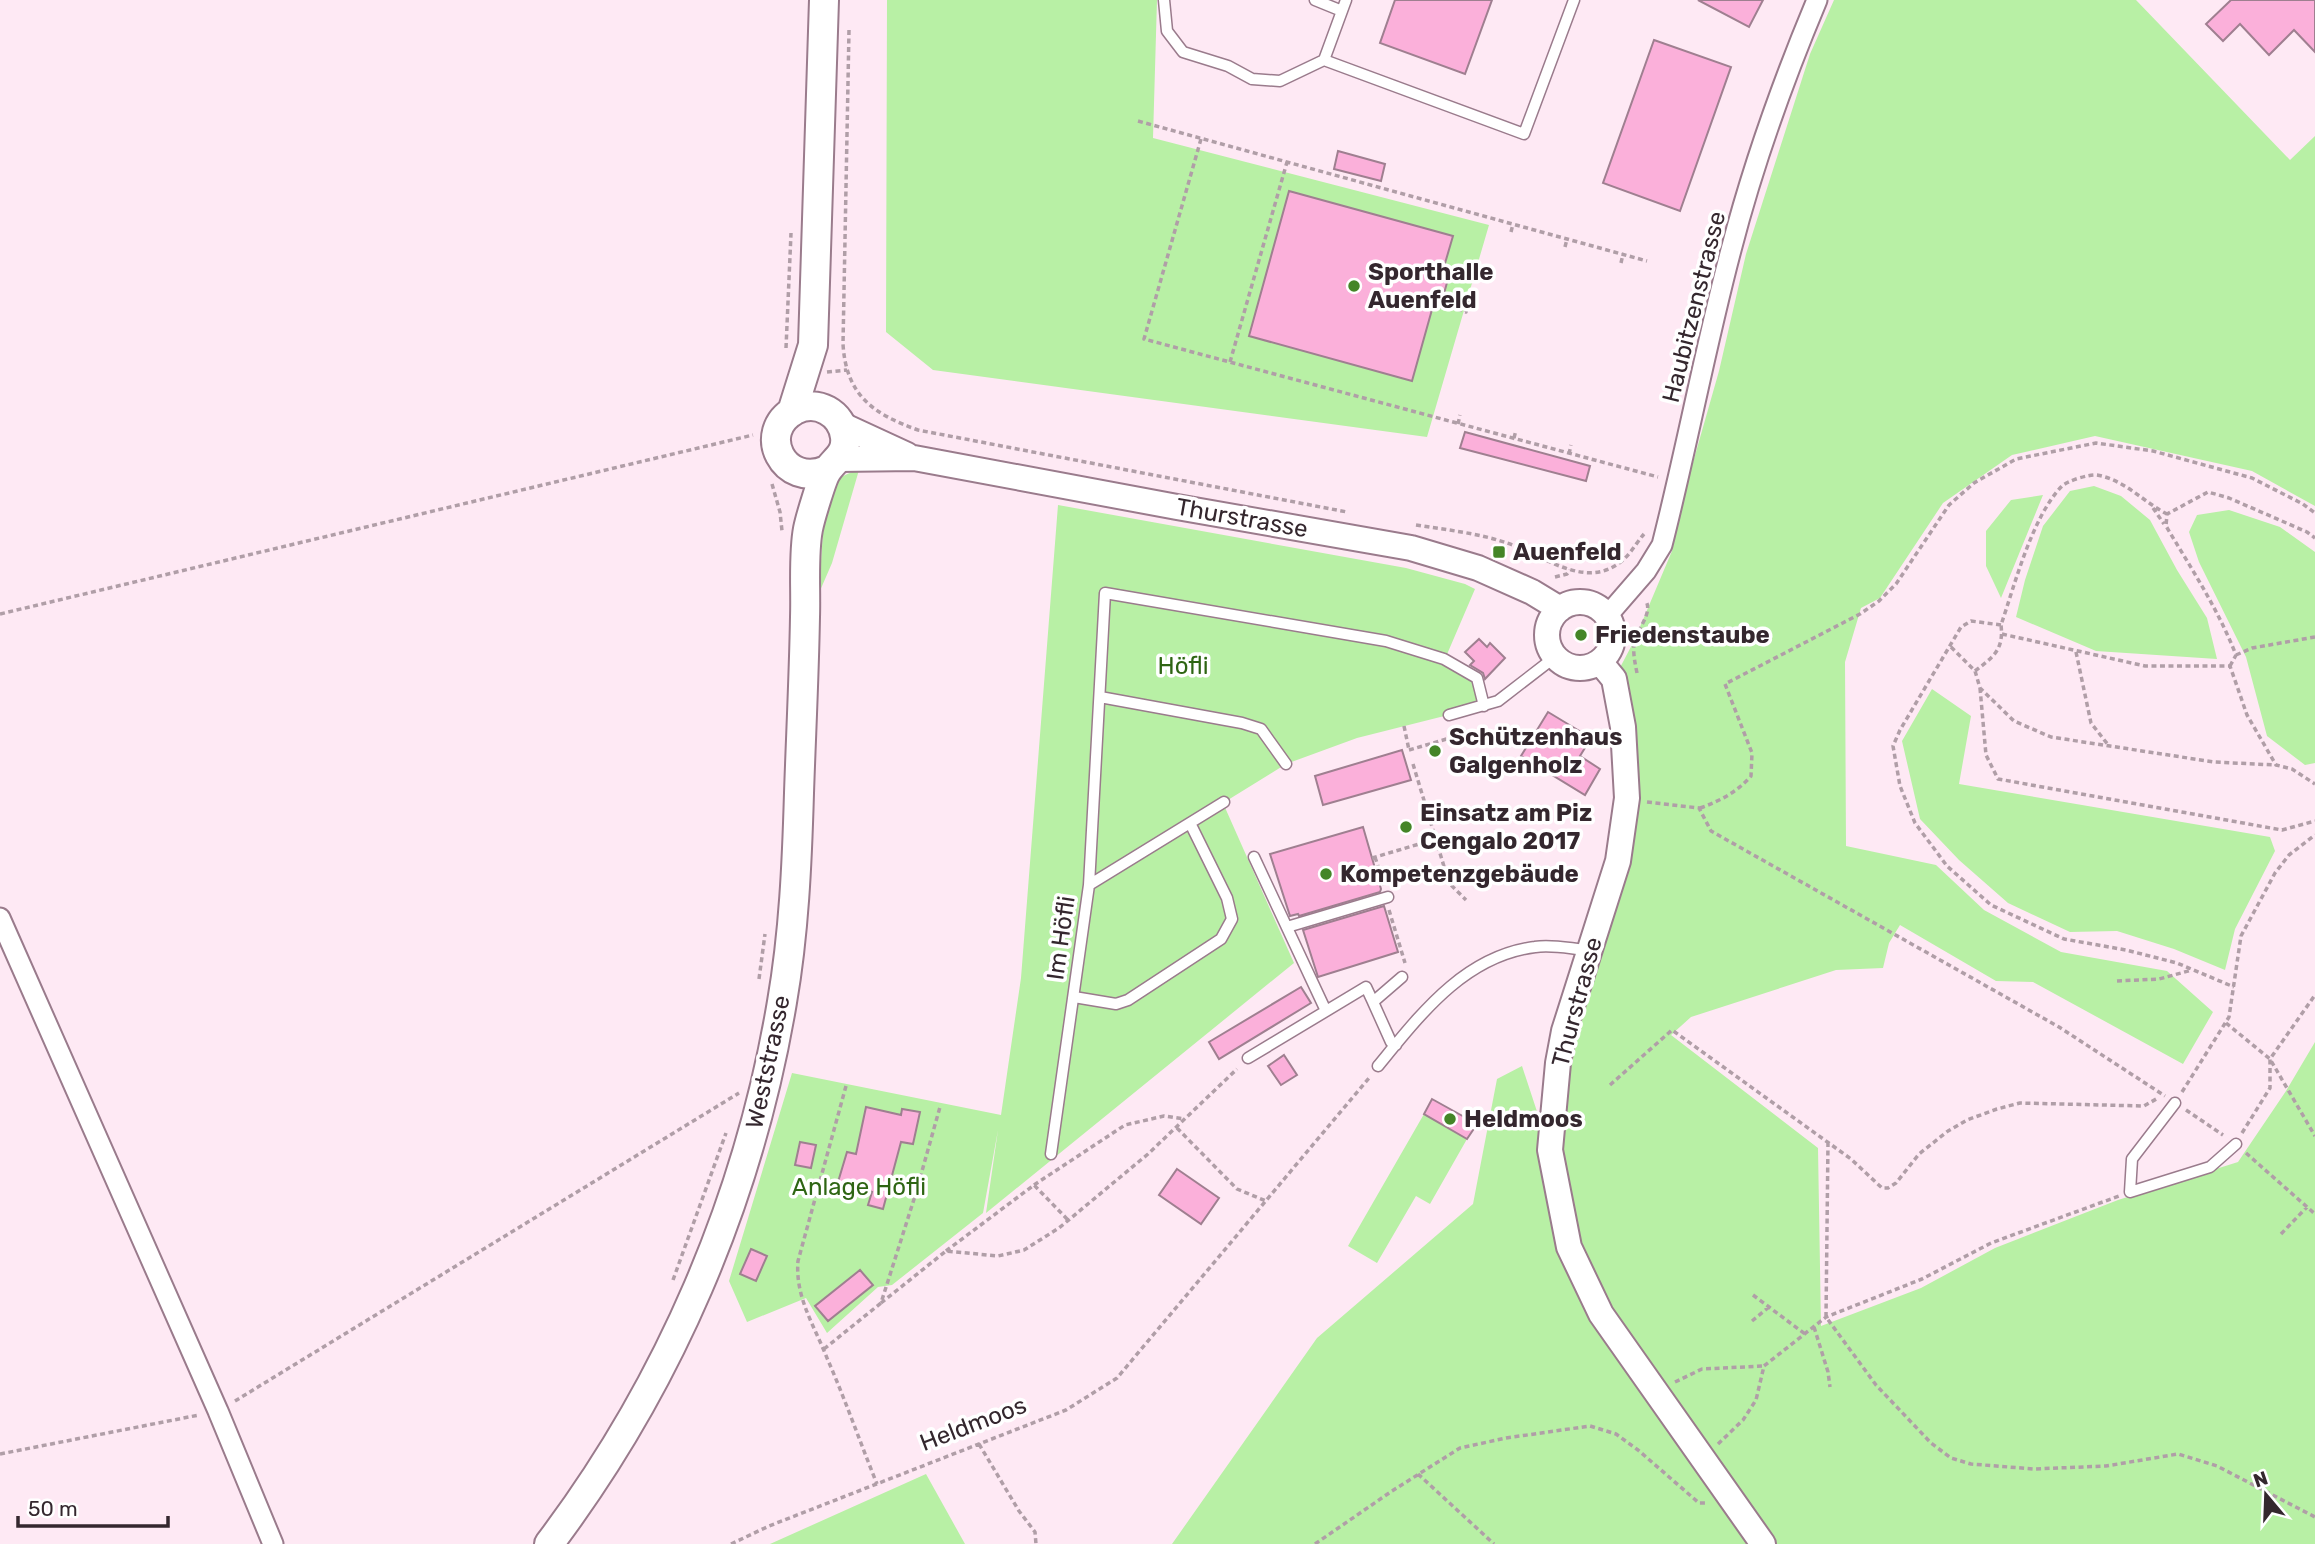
<svg xmlns="http://www.w3.org/2000/svg" width="2315" height="1544" font-family="Rubik,sans-serif">
  <style>
    .green { fill: #b8f0a5 }
    .building { fill: #fbb0da; stroke: #9f7f90; stroke-width: 2 }
    .lines { fill: none; stroke-linecap: round; stroke-linejoin: round }
    .service-casing { stroke: #9a7b8c; stroke-width: 13 }
    .minor-casing { stroke: #9a7b8c; stroke-width: 23 }
    .tertiary-casing { stroke: #9a7b8c; stroke-width: 28 }
    .secondary-casing { stroke: #9a7b8c; stroke-width: 32 }
    .path { stroke: #b09ea7; stroke-width: 3.5; stroke-dasharray: 5 3.5; stroke-linecap: butt }
    .service { stroke: #fff; stroke-width: 10 }
    .minor { stroke: #fff; stroke-width: 19 }
    .tertiary { stroke: #fff; stroke-width: 24 }
    .secondary { stroke: #fff; stroke-width: 28 }
    .poi-dot { fill: #448527; stroke: #fff; stroke-width: 2.5 }
    .labels { text-anchor: middle; stroke-width: 7; stroke-linejoin: round; paint-order: stroke }
    .poi-label { font-size: 24px; font-weight: bold; fill: #34272e; stroke: #fff; text-anchor: start }
    .street-label { font-size: 24px; fill: #34272e; stroke: #fff }
    .park-label { font-size: 24px; fill: #2e6513; stroke: #fff }
  </style>
  <rect width="100%" height="100%" fill="#fee9f4"/>
  <path class="green" d="M887,0H1157L1153,138L1489,225L1427,437L933,370L886,332Z
    M1834,0H2136L2290,160L2315,136V506L2252,471L2095,436L2012,455L1943,503L1880,598L1861,608L1845,662L1846,846L1936,865L1984,910L2061,952L2167,971L2213,1012L2183,1064L2033,982L1996,981L1900,925L1889,943L1883,968L1836,970L1691,1017L1671,1035L1818,1148L1821,1326L1921,1288L1995,1248L2118,1200L2238,1162L2286,1091L2315,1042V1544H1172L1317,1338L1473,1204L1497,1079L1522,1066L1549,1148L1558,1063L1618,861L1614,679L1634,641L1672,551L1684,494L1719,371L1746,254L1810,54Z
    M859,470L832,563L819,593C822,565 821,506 835,483C840,476 851,472 859,470Z
    M2094,486L2121,496L2150,520L2177,570L2207,618L2217,659L2096,651L2016,617L2025,580L2043,526L2070,491Z
    M2043,495L2001,598L1986,566V531L2011,500Z
    M1058,505L1406,568L1465,584L1475,589L1445,659L1477,678L1484,706L1357,738L1286,764L1223,803L1294,963L986,1213L998,1130L983,1213L892,1285L878,1287L827,1333L806,1298L747,1322L729,1281L792,1073L1001,1115L1021,978Z
    M2229,510L2280,527L2315,552V763L2305,765L2267,736L2246,657L2199,562L2189,532L2197,515Z
    M1932,689L1971,716L1959,784L2270,837L2275,851L2235,929L2225,970L2174,949L2117,931L2070,932L2008,903L1959,860L1920,819L1902,741Z
    M1424,1114L1467,1139L1430,1204L1416,1196L1377,1263L1348,1246Z
    M926,1474L965,1544H770Z"/>
  <path class="building" d="M1395,0H1492L1465,74L1380,43Z
    M1698,0H1763L1749,27Z
    M2231,0H2315V52L2294,30L2269,55L2240,24L2223,41L2206,24Z
    M1654,40L1731,67L1680,211L1603,183Z
    M1338,151L1385,164L1381,181L1334,169Z
    M1289,191L1453,236L1441,277L1448,279L1440,308L1433,306L1412,381L1249,336Z
    M1465,432L1590,466L1586,481L1460,448Z
    M1479,639L1487,647L1490,643L1505,658L1485,679L1483,673L1470,665L1474,661L1465,652Z
    M1548,712L1591,738L1580,756L1600,769L1585,795L1521,756Z
    M1402,750L1411,780L1323,805L1315,776Z
    M1363,827L1381,889L1380,892L1299,916L1298,914L1290,916L1270,854Z
    M1384,906L1398,952L1318,977L1303,930Z
    M1301,987L1311,1003L1219,1059L1209,1042Z
    M1284,1055L1297,1075L1281,1085L1268,1066Z
    M1432,1099L1477,1124L1467,1139L1424,1114Z
    M866,1107L901,1115L902,1109L920,1112L913,1144L901,1142L883,1209L868,1205L872,1192L838,1182L847,1152L856,1154Z
    M800,1142L816,1145L811,1168L795,1165Z
    M1177,1169L1219,1198L1201,1224L1159,1195Z
    M751,1249L767,1256L756,1281L740,1274Z
    M860,1270L873,1285L828,1321L815,1306Z"/>
  <g class="lines">
    <defs>
      <path id="service" d="M1164,0L1167,31L1183,52L1228,66L1252,79L1280,81L1324,60
        M1315,0L1342,11
        M1346,0L1324,60L1524,134L1574,0
        M1100,697L1242,723L1261,729L1286,764
        M1449,715L1498,701L1555,657
        M1254,857L1326,1011
        M1089,885L1105,593L1386,641L1444,659L1477,678L1484,706
        M1287,927L1388,897
        M1074,997L1116,1004L1128,1000L1221,939L1232,919L1227,898L1190,823
        M1396,1045L1391,1042L1373,1002L1402,977
        M1248,1058L1366,987L1373,1002
        M1378,1066C1420,1015 1464,956 1535,947C1552,944 1572,949 1589,950
        M2175,1103L2132,1159L2130,1192L2210,1167L2236,1144
        M1051,1154L1089,885L1224,802"/>
      <path id="minor" d="M1607,616L1646,571L1662,545C1687,447 1705,348 1731,250C1753,165 1783,81 1817,0
        M0,918L218,1411L273,1544"/>
      <path id="tertiary" d="M842,425L907,455
        M839,459L914,458L1177,507L1411,548L1478,568L1532,592L1560,609
        M1547 635a33 33 0 1 1 66 0a33 33 0 1 1-66 0Z
        M1600,662L1614,679L1623,727L1627,798L1618,861L1564,1031L1558,1063L1550,1150L1569,1247L1601,1314L1763,1544"/>
      <path id="secondary" d="M792,412L813,345L824,0
        M549,1544C669,1385 749,1199 782,1002C794,933 797,862 799,793C801,734 804,675 805,617C806,589 803,555 808,529C810,519 822,478 827,471C835,459 847,454 845,437C842,413 817,399 795,410C755,432 784,489 827,470"/>
    </defs>
    <use href="#service" class="service-casing"/>
    <use href="#minor" class="minor-casing"/>
    <use href="#tertiary" class="tertiary-casing"/>
    <use href="#secondary" class="secondary-casing"/>
    <path class="path" d="M849,30L843,344C846,395 873,414 918,430L1347,512
      M1138,121L1647,261
      M1201,139L1144,339L1658,477
      M1511,232L1513,224
      M1565,247L1567,239
      M1621,263L1623,254
      M1446,294L1443,304L1466,312L1469,301
      M1446,294L1467,300
      M786,348L791,233
      M1230,362L1287,162
      M827,372L847,370
      M1458,424L1460,415
      M1514,438L1516,430
      M1569,454L1571,445
      M772,484L780,512L782,531
      M2153,508L2164,524
      M1416,525C1447,530 1478,533 1507,543C1544,555 1586,592 1623,560C1631,553 1637,542 1644,534
      M1555,577L1567,574L1570,570
      M0,614L753,435
      M2001,625L1971,621L1961,627L1900,730L1893,746L1900,786L1915,823L1947,866L1991,905L2064,939L2126,950L2177,963L2234,987
      M2002,634L2145,666H2230L2247,715L2276,765L2292,769L2315,784
      M1951,647L1975,671L1980,688L2014,721L2051,737L2214,762L2275,765
      M2076,652L2091,723L2109,746
      M2236,655L2252,648L2315,637
      M2230,666L2236,655C2218,609 2191,568 2166,526L2167,514L2208,492L2229,498L2307,532L2315,538
      M1975,671C1993,657 2004,650 2001,625C2015,584 2032,517 2062,486C2067,481 2089,474 2097,475C2125,480 2142,501 2167,514
      M1637,673C1635,663 1633,654 1634,644C1636,630 1653,614 1646,601
      M1980,688L1986,755L1998,779L2282,830L2315,821
      M1404,726L1409,750
      M1409,750L1450,738L1451,740
      M1413,764L1449,883L1466,900
      M1647,802L1699,808L1711,831L2059,1027L2165,1096
      M1700,808C1720,801 1737,792 1751,776L1752,753L1725,684L1860,614L1879,601L1896,584L1949,505L1974,483L2016,459L2096,443L2153,451L2252,478L2303,504L2315,513
      M1375,857L1384,885
      M1372,858L1436,839
      M1389,910L1405,963
      M759,979L765,934
      M2117,981L2159,979L2192,970
      M2226,1023L2270,1059L2315,1136
      M1610,1085L1672,1030L1851,1159L1882,1188H1888L1896,1183L1919,1154L1948,1131L1967,1120L1997,1109L2020,1103L2144,1106L2158,1098
      M846,1086L798,1261C795,1297 814,1325 827,1358C845,1399 860,1442 877,1484
      M2182,1092L2229,1017L2241,936L2275,873L2289,855L2315,835
      M2186,1110L2223,1135
      M1177,1128L1237,1189L1266,1201
      M2242,1133L2270,1088V1059L2315,995
      M1828,1142L1826,1317L1876,1385L1931,1443L1951,1458L1971,1464L2034,1469L2106,1466L2178,1454L2217,1466L2315,1517
      M2246,1153L2315,1214
      M1034,1185L1125,1125L1164,1116L1184,1119
      M2281,1234L2307,1207
      M946,1251L1034,1185L1068,1220
      M673,1280L726,1133
      M1753,1295L1805,1334
      M881,1303L946,1251L998,1256L1024,1250L1059,1228L1148,1154L1237,1069
      M1752,1321L1769,1307
      M1814,1327L1828,1372L1830,1387
      M824,1349L881,1303L915,1196L940,1107
      M1675,1382L1702,1369L1764,1366
      M235,1401L739,1093
      M979,1444L1019,1511L1035,1532L1036,1544
      M1718,1444L1743,1420L1756,1400L1764,1366L1826,1317L1922,1279L1991,1243L2119,1196
      M0,1454L199,1415
      M1418,1474L1494,1544
      M731,1544L769,1526L1066,1410L1117,1378L1369,1078
      M1315,1544L1392,1491L1460,1448L1506,1438L1590,1426L1616,1434L1638,1450L1699,1503H1708"/>
    <use href="#service" class="service"/>
    <use href="#minor" class="minor"/>
    <use href="#tertiary" class="tertiary"/>
    <use href="#secondary" class="secondary"/>
  </g>
  <g class="poi-dot">
    <circle cx="1354" cy="286" r="7"/>
    <rect x="1492" y="545" width="14" height="14" rx="3.5"/>
    <circle cx="1581" cy="635" r="7"/>
    <circle cx="1435" cy="751" r="7"/>
    <circle cx="1406" cy="827" r="7"/>
    <circle cx="1326" cy="874" r="7"/>
    <circle cx="1450" cy="1119" r="7"/>
  </g>
  <g class="labels">
    <g class="poi-label">
      <text x="1368" y="280">Sporthalle<tspan x="1368" dy="28">Auenfeld</tspan></text>
      <text x="1513" y="560">Auenfeld</text>
      <text x="1595" y="643">Friedenstaube</text>
      <text x="1449" y="745">Schützenhaus<tspan x="1449" dy="28">Galgenholz</tspan></text>
      <text x="1420" y="821">Einsatz am Piz<tspan x="1420" dy="28">Cengalo 2017</tspan></text>
      <text x="1340" y="882">Kompetenzgebäude</text>
      <text x="1464" y="1127">Heldmoos</text>
    </g>
    <g class="street-label">
      <text transform="translate(1694 307) rotate(-76)" y="8">Haubitzenstrasse</text>
      <text transform="translate(1242 518) rotate(10)" y="8">Thurstrasse</text>
      <text transform="translate(1061 938) rotate(-82)" y="8">Im Höfli</text>
      <text transform="translate(1577 1002) rotate(-75)" y="8">Thurstrasse</text>
      <text transform="translate(768 1062) rotate(-78)" y="8">Weststrasse</text>
      <text transform="translate(973 1424) rotate(-21)" y="8">Heldmoos</text>
    </g>
    <g class="park-label">
      <text x="1183" y="674">Höfli</text>
      <text x="859" y="1195">Anlage Höfli</text>
    </g>
  </g>
  <g transform="translate(2266 1495) rotate(341)" stroke="#ffffff" stroke-width="5" paint-order="stroke">
  <path d="M0-5L12 26L0 18L-12 26Z" fill="#34272e"/>
  <text y="-10" font-size="19" font-weight="bold" text-anchor="middle" fill="#34272e">N</text>
  </g>
  <path d="M18 1516v10h150v-10" fill="none" stroke="#34272e" stroke-width="3.5"/>
  <text x="28" y="1516" font-size="21" fill="#34272e" stroke="#ffffff" stroke-width="5" paint-order="stroke">50 m</text>
</svg>
